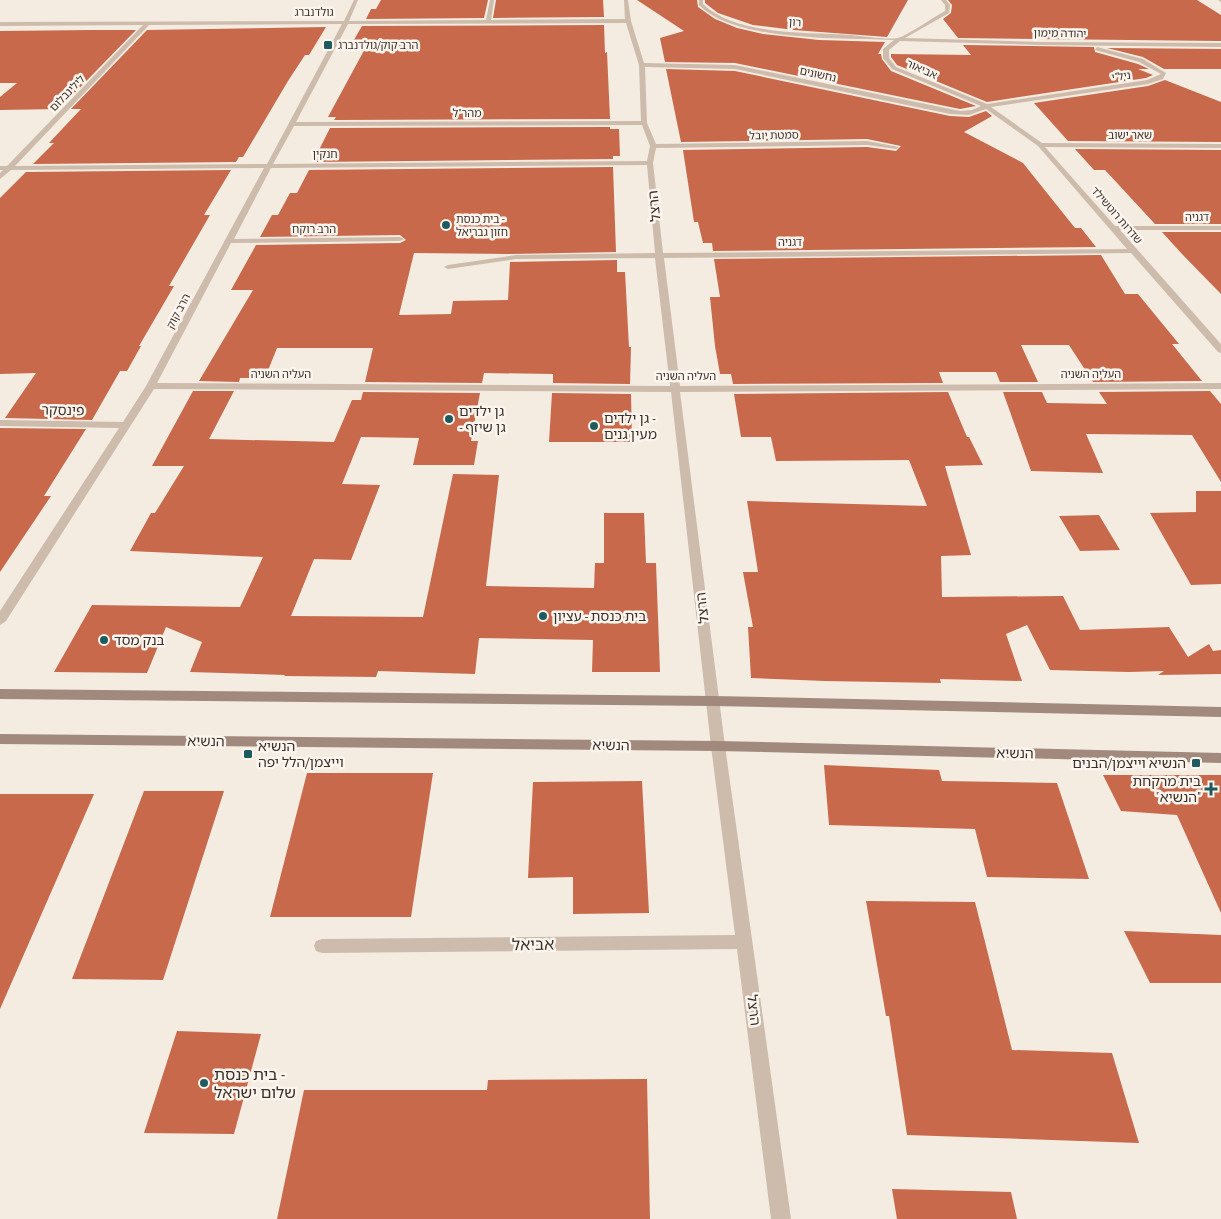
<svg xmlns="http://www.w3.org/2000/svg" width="1221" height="1219" font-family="'PT Sans Narrow','Noto Sans Hebrew',sans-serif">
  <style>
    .building { fill: #c8694b }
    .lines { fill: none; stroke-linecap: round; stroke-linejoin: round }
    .minor { fill: #cdbbac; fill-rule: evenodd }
    .tertiary { fill: #cdbbac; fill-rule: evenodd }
    .secondary { fill: #a18a7d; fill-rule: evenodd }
    .poi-dot { fill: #1f5a5e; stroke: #fbf5ee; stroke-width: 2 }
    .labels { text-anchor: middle; stroke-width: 5; stroke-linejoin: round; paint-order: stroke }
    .far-street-label { font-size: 11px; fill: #3b302b; stroke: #fbf5ee }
    .far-poi-label { font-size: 11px; fill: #3b302b; stroke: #fbf5ee; text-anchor: start }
    .street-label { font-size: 14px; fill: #3b302b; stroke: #fbf5ee }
    .poi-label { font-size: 14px; fill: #3b302b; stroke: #fbf5ee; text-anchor: start }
    .near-street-label { font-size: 16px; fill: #3b302b; stroke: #fbf5ee }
    .near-poi-label { font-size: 16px; fill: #3b302b; stroke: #fbf5ee; text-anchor: start }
  </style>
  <rect width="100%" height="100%" fill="#f4ebe1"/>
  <path class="building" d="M381,0H488L484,18L366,19L371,9H376Z
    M496,0H603L604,17L493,18Z
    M637,0H697L698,7L715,19L737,28L763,34L819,40L885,42L878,54H881L882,59L891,71L976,106L960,109L735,63L665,62L660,38L684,31Z
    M705,0H908L887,37L794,30L753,25L718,13L705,3Z
    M948,0H1197L1221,15V41L958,38L943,19L951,13L952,5Z
    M604,25L605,53L607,52L610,119L334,120L336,117H328L367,45H351L362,26Z
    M326,27L309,55H305L288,81L243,157H239L236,162L33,164L54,143H49L81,109H71L147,30Z
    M93,30H136L59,109L0,110V97L17,83H0V31Z
    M963,45L1094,47L1095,52L1138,64L1149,69H1138L1153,75L1146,78L987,102L897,65L891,57V54L971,55Z
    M1107,48L1221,49V69H1164L1143,57Z
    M666,69L735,71L950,116L969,117L986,111L992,116L964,132L1023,163L1075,228H1081L1096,247L713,251L712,243H703L698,222H694L683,150L867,147L896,151L901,146L867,139L681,142Z
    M1165,80L1221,102V142L1068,141L1034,103L1148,86Z
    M610,127V129H619L620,156H613V159L313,162L330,128Z
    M1075,149L1221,150V224H1155L1105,170H1094Z
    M613,167L616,252L510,254L414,253L399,315L451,314L453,301L508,300L510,262L617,260V272H625L629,347H631L630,384L553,383V374L484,373L482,383L365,382L373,348H277L265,378H240L239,382L199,381L253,290H231L256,245L400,243L406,240L400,235L260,237L272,215H278L290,193H297L309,170Z
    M231,170L204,215H210L169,286H174L139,346H141L127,371H120L92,420L5,418L36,373L0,374V198L26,172Z
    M1162,232H1221V294L1182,254Z
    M1101,255L1125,294H1138L1179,344H1172L1202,381L1093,382L1069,345H1021L1038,382H1000L996,372H939L943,383L733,384L731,374H720L715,346L710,297H720L714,259Z
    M193,391H234L209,439L334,442L352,400H361L363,392L480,393L471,441H478L474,465H413L419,438L361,437L342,484L380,485L351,560L314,559L291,616L423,617L453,474L499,475L486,586L594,588L595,563H604V513H644L646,563H656L660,672H592L593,640L479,638L475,674L378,671L376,677L284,676L285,675L190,672L202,642L166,627L147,673L54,672L92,605L240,607L263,557L130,551L151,513H155L184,466H152Z
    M1210,391L1221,404V482L1192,435L1086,434L1103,473L1031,471L1003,392H1042L1047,403L1107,404L1099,392Z
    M948,392L967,437H969L983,465L945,466L971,555L941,556L942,597L1063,596L1080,630L1169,627L1188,657L1209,644L1213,651L1221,650V674L1158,675L1164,671L1129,672L1050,670L1027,625L1006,634L1022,681L940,679L941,683L825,681L751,678L748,627H753L743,572H758L747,501L927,506L909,460L776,461L771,437H741L734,394Z
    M552,393L631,394L632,442H549Z
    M0,428L86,429L44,496H51L0,572Z
    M1196,491H1221V584L1191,585L1150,513L1196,512Z
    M1099,515L1120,550L1080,551L1059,516Z
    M824,765L939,770L942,781L1057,783L1089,879L987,877L975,829L829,825Z
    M307,773H433L411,917H270Z
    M1103,775H1221V913L1177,815L1121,811Z
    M642,781L649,913L573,914V877L528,878L533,782Z
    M144,791H224L163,980L72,979Z
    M0,794H94L0,1009Z
    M866,901L975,902L1012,1050L1112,1053L1139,1143L907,1135L889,1016H886Z
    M1124,931L1221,935V983H1150Z
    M177,1031L261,1034L234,1134L144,1133Z
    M647,1079L650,1219H277L304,1090H487L488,1080Z
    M892,1189L1011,1192L1017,1219H897Z"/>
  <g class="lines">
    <path class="minor" d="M354,0H358L349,21L486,20L490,0H494L491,20L625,19L624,0H628L631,21L644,63L735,65L960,111L972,110L981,106L892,69L883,58V49L894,40C843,38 735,42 699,5V0H703V4C736,36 808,32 851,35C864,36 886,40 898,38C908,35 934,17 945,11V5L941,0H946L950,5L949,13L905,38L1041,42L1221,43V47L1041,45L900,41L889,50V58L896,67L987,104L1147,80L1161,74L1139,62L1095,50L1097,47L1143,59L1166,73L1163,79L1148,84L991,107L1042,143L1221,144V148L1045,147L1115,226H1221V230H1120L1221,344V353L1218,352L1131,253L664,258L680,386L1221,383V389L680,392L725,746L791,1219H771L737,949L322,953L316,951L314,946L316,941L322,939L735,935L711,746L671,392L154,389L6,621L0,625V611L119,428L0,426V420L123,422L146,386L264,168L11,170L0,179V173L3,170H0V166H7L143,25L0,26V22L344,21ZM626,23L639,65L641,121L296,122L348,24ZM342,24L267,164L15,166L149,25ZM645,67L735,69L950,114L969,115L986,109L1038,146L1127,249L663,253L653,163L656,148L867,145L896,149L899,147L867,141L656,144L647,123ZM642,125L650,146L647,161L273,164L294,126ZM647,165L655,253L516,255L448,265L444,267L448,269L516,259L655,258L670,386L157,383L231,243L400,241L404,239L400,237L234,239L271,168Z"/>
    <path class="tertiary" d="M1218,0H1221V2Z"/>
    <path class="secondary" d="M0,689L713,696L1221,707V717L713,706L0,699Z
      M0,734L718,741L1221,753V763L718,751L0,744Z"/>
  </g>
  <g class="poi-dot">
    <rect x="323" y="40" width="10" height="10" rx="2.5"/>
    <circle cx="446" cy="225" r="5"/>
    <circle cx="449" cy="419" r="5"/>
    <circle cx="594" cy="426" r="5"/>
    <circle cx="543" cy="616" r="5"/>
    <circle cx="104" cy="640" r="5"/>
    <rect x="243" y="749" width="10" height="10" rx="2.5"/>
    <rect x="1191" y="758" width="10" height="10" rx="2.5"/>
    <path d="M1208.5 781.5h5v5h5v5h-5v5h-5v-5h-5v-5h5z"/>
    <circle cx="204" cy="1083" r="5"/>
  </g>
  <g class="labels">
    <g class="far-street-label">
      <text x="314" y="16">גולדנברג</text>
      <text transform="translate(795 22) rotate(4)" y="4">רון</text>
      <text transform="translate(1060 33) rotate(1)" y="4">יהודה מימון</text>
      <text transform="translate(922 69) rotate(24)" y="4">אביאור</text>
      <text transform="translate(818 74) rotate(12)" y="4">נחשונים</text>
      <text transform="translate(1121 76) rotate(-8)" y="4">ניל"י</text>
      <text transform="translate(67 93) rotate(-46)" y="4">לילינבלום</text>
      <text x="467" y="117">מהר"ל</text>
      <text transform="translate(774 135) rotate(-1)" y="4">סמטת יובל</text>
      <text x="1130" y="139">שאר ישוב</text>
      <text x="325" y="158">חנקין</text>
      <text transform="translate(1117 215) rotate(49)" y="4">שדרות רוטשילד</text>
      <text x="1197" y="221">דגניה</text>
      <text x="314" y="233">הרב רוקח</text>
      <text x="790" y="246">דגניה</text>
      <text transform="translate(178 311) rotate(-62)" y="4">הרב קוק</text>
      <text x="281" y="378">העליה השניה</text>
      <text x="1091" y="378">העליה השניה</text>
      <text x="686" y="380">העליה השניה</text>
    </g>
    <g class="far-poi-label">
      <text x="338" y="49">הרב קוק/גולדנברג</text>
      <text x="456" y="223">בית כנסת -<tspan x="456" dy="13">חזון גבריאל</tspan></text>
    </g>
    <g class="street-label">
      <text transform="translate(654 206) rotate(-96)" y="5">הרצל</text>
      <text transform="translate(63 410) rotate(1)" y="5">פינסקר</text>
      <text transform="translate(702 608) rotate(-97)" y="5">הרצל</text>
      <text transform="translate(206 741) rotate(1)" y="5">הנשיא</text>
      <text transform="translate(611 745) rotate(1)" y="5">הנשיא</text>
      <text transform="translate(1015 753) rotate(1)" y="5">הנשיא</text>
      <text transform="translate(754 1010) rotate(83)" y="5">הרצל</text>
    </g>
    <g class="poi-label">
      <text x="459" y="416">גן ילדים<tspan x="459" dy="16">- גן שיזף</tspan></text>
      <text x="604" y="423">גן ילדים -<tspan x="604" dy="16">מעין גנים</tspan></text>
      <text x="553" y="621">בית כנסת - עציון</text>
      <text x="114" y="645">בנק מסד</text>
      <text x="258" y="751">הנשיא<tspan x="258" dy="16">וייצמן/הלל יפה</tspan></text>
      <text x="1186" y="768" text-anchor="end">הנשיא וייצמן/הבנים</text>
      <text x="1201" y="786" text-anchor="end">בית מרקחת<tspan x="1201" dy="16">"הנשיא"</tspan></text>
    </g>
    <g class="near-street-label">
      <text transform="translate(533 944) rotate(-1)" y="6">אביאל</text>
    </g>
    <g class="near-poi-label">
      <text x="214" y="1080">בית כנסת -<tspan x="214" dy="18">שלום ישראל</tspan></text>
    </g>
  </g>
</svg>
